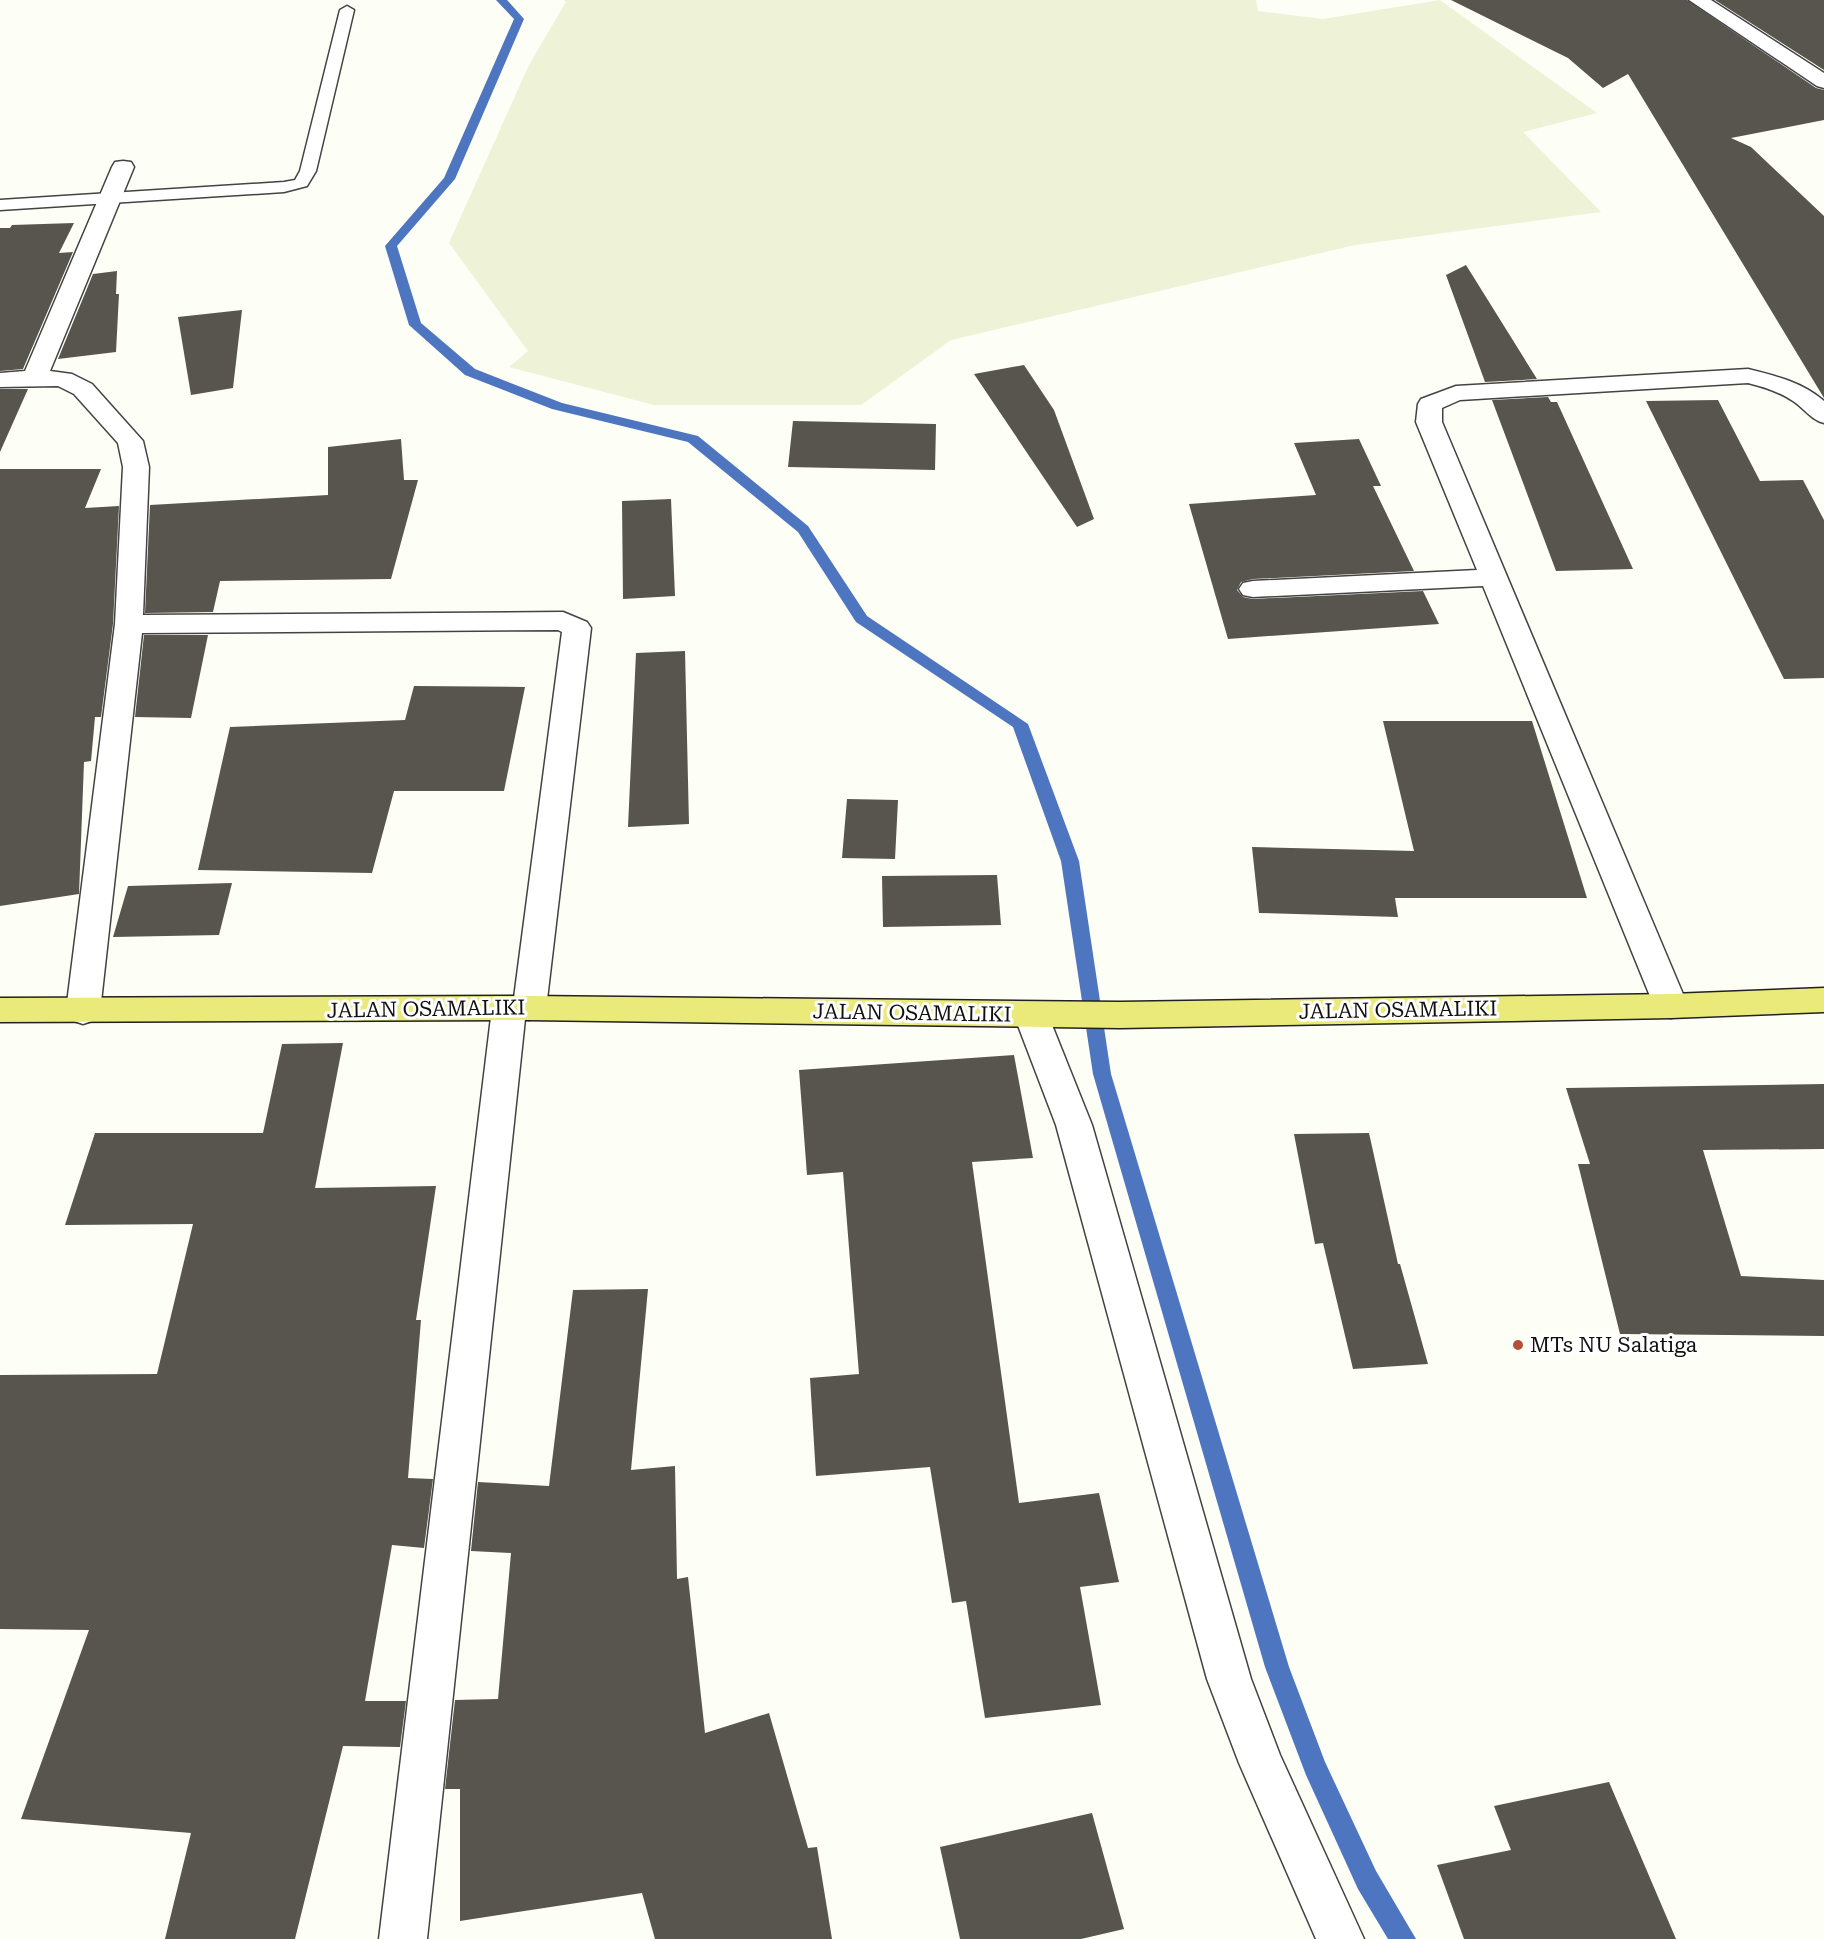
<svg xmlns="http://www.w3.org/2000/svg" width="1824" height="1939" font-family="'Roboto Serif',serif">
  <style>
    .farmland { fill: #eef2d7 }
    .lines { fill: none; stroke-linecap: round; stroke-linejoin: round }
    .stream { fill: #4d75c0; fill-rule: evenodd }
    .building { fill: #58544e }
    .service-casing { stroke: #434343; stroke-width: 3 }
    .minor-casing { stroke: #434343; stroke-width: 3 }
    .primary-casing { stroke: #212121; stroke-width: 3 }
    .service { fill: #fff; fill-rule: evenodd }
    .minor { fill: #fff; fill-rule: evenodd }
    .primary { fill: #e9ea79; fill-rule: evenodd }
    .poi-dot { fill: #b35036; stroke: #fff; stroke-width: 2 }
    .labels { text-anchor: middle; stroke-width: 6; stroke-linejoin: round; paint-order: stroke }
    .street-label { font-size: 21px; fill: #101010; stroke: #fff }
    .poi-label { font-size: 21px; fill: #101010; stroke: #fff; text-anchor: start }
  </style>
  <rect width="100%" height="100%" fill="#fdfef5"/>
  <path class="farmland" d="M564,0H1256L1258,11L1323,19L1440,0L1597,113L1523,132L1601,212L1355,245L951,340L861,405H654L509,367L528,351L449,243L529,65L566,2Z"/>
  <g class="lines">
    <path class="stream" d="M496,0H507L524,19L455,179L397,246L421,323L475,369L562,403L698,436L808,526L867,616L1028,724L1079,861L1111,1074L1289,1667L1325,1762L1376,1871L1416,1939H1388L1358,1889L1306,1775L1265,1667L1093,1074L1061,861L1013,727L856,622L798,532L688,442L552,409L465,375L409,325L385,246L444,178L514,19Z"/>
  </g>
  <path class="building" d="M1451,0H1687L1816,88L1824,90V120L1731,138L1751,147L1824,216V398L1628,74L1603,88L1568,58Z
    M1715,0H1824V70Z
    M74,223L59,253L73,252L23,369L0,371V228H10L12,225Z
    M1466,265L1537,379L1485,382L1446,275Z
    M117,271L116,294H119L116,352L58,359L93,274Z
    M242,310L233,388L191,395L178,317Z
    M1024,365L1054,410L1094,519L1077,527L974,374Z
    M0,389H28L0,452Z
    M1548,397L1551,402H1557L1633,569L1556,571L1492,400Z
    M1718,400L1760,481L1803,480L1824,520V678L1784,679L1646,401Z
    M793,421L936,424L935,470L788,467Z
    M401,439L404,480H418L391,579L220,581L213,612L145,613L150,505L328,495V447Z
    M1359,439L1381,486H1373L1414,571L1253,579L1241,582L1237,590L1243,597L1253,599L1423,591L1439,624L1228,639L1189,504L1316,495L1294,443Z
    M0,469H101L85,508L119,506L113,624L101,717H95L91,761L84,762L79,894L0,906Z
    M671,499L675,596L623,599L622,501Z
    M144,635H208L191,718L135,717Z
    M685,651L689,824L628,827L636,653Z
    M414,686L525,687L504,791H394L372,873L198,870L230,727L405,720Z
    M1383,721H1532L1587,898H1395L1398,917L1259,913L1252,847L1414,851Z
    M847,799L898,800L895,859L842,858Z
    M997,875L1001,925L883,927L882,876Z
    M232,883L219,935L113,937L128,886Z
    M343,1043L315,1188L436,1186L416,1320H421L408,1478L433,1479L424,1548L392,1545L365,1701H406L400,1747L343,1746L295,1939H165L191,1833L21,1819L89,1630L0,1629V1375L157,1374L193,1224L65,1225L95,1133H263L282,1044Z
    M1014,1055L1033,1158L972,1162L1019,1503L1099,1493L1119,1582L1080,1587L1101,1705L985,1718L966,1601L952,1603L930,1467L816,1476L810,1378L859,1374L843,1172L807,1175L799,1070Z
    M1824,1084V1149L1703,1150L1741,1276L1824,1280V1336L1620,1334L1578,1164H1590L1566,1088Z
    M1369,1133L1398,1264H1400L1428,1364L1353,1369L1323,1243L1315,1244L1294,1134Z
    M648,1289L631,1470L675,1466L677,1579L688,1577L705,1733L769,1713L808,1848L817,1847L832,1939H655L642,1893L460,1921V1789H445L455,1700L498,1699L511,1553L471,1551L478,1482L549,1486L573,1290Z
    M1609,1782L1676,1939H1464L1437,1865L1511,1850L1494,1806Z
    M1092,1813L1124,1929L1081,1939H960L940,1847Z"/>
  <g class="lines">
    <defs>
      <path id="service" d="M347,6L354,10L316,171L307,186L284,192L0,210V200L284,182L295,180L300,171L340,10Z"/>
      <path id="minor" d="M1689,0H1711L1824,73V88L1817,86Z
        M123,161L131,162L134,167L50,371L72,374L92,384L143,441L149,467L143,615L563,612L587,622L591,628L546,1008L541,1017L529,1020L525,1019L427,1939H379L492,1009L497,1000L509,997L514,998L562,632L558,630L142,633L100,1011L95,1020L83,1024L71,1020L66,1011L115,624L123,467L118,443L74,394L58,386L0,387V373L25,371L112,167L115,162Z
        M1748,369C1776,376 1802,382 1824,401V423C1811,420 1804,408 1793,401C1780,392 1764,387 1748,383L1460,400L1442,408V422L1688,1006L1683,1015L1671,1018L1659,1015L1654,1006L1483,586L1253,597L1243,595L1239,589L1243,583L1253,581L1477,570L1416,422L1418,404L1421,399L1456,386Z
        M1031,1002L1043,1006L1048,1015L1092,1125L1251,1679L1280,1755L1364,1939H1316L1239,1763L1207,1679L1056,1125L1014,1015L1019,1006Z"/>
      <path id="primary" d="M1824,988V1012L1671,1018L1120,1028L529,1020L0,1022V998L529,996L1120,1002L1671,994Z"/>
    </defs>
    <use href="#service" class="service-casing"/>
    <use href="#minor" class="minor-casing"/>
    <use href="#primary" class="primary-casing"/>
    <use href="#service" class="service"/>
    <use href="#minor" class="minor"/>
    <use href="#primary" class="primary"/>
  </g>
  <circle class="poi-dot" cx="1518" cy="1345" r="6"/>
  <g class="labels">
    <g class="street-label">
      <text transform="translate(426 1009) rotate(-1)" y="7">JALAN OSAMALIKI</text>
      <text transform="translate(1398 1010) rotate(-1)" y="7">JALAN OSAMALIKI</text>
      <text transform="translate(912 1013) rotate(1)" y="7">JALAN OSAMALIKI</text>
    </g>
    <g class="poi-label">
      <text x="1530" y="1352">MTs NU Salatiga</text>
    </g>
  </g>
</svg>
